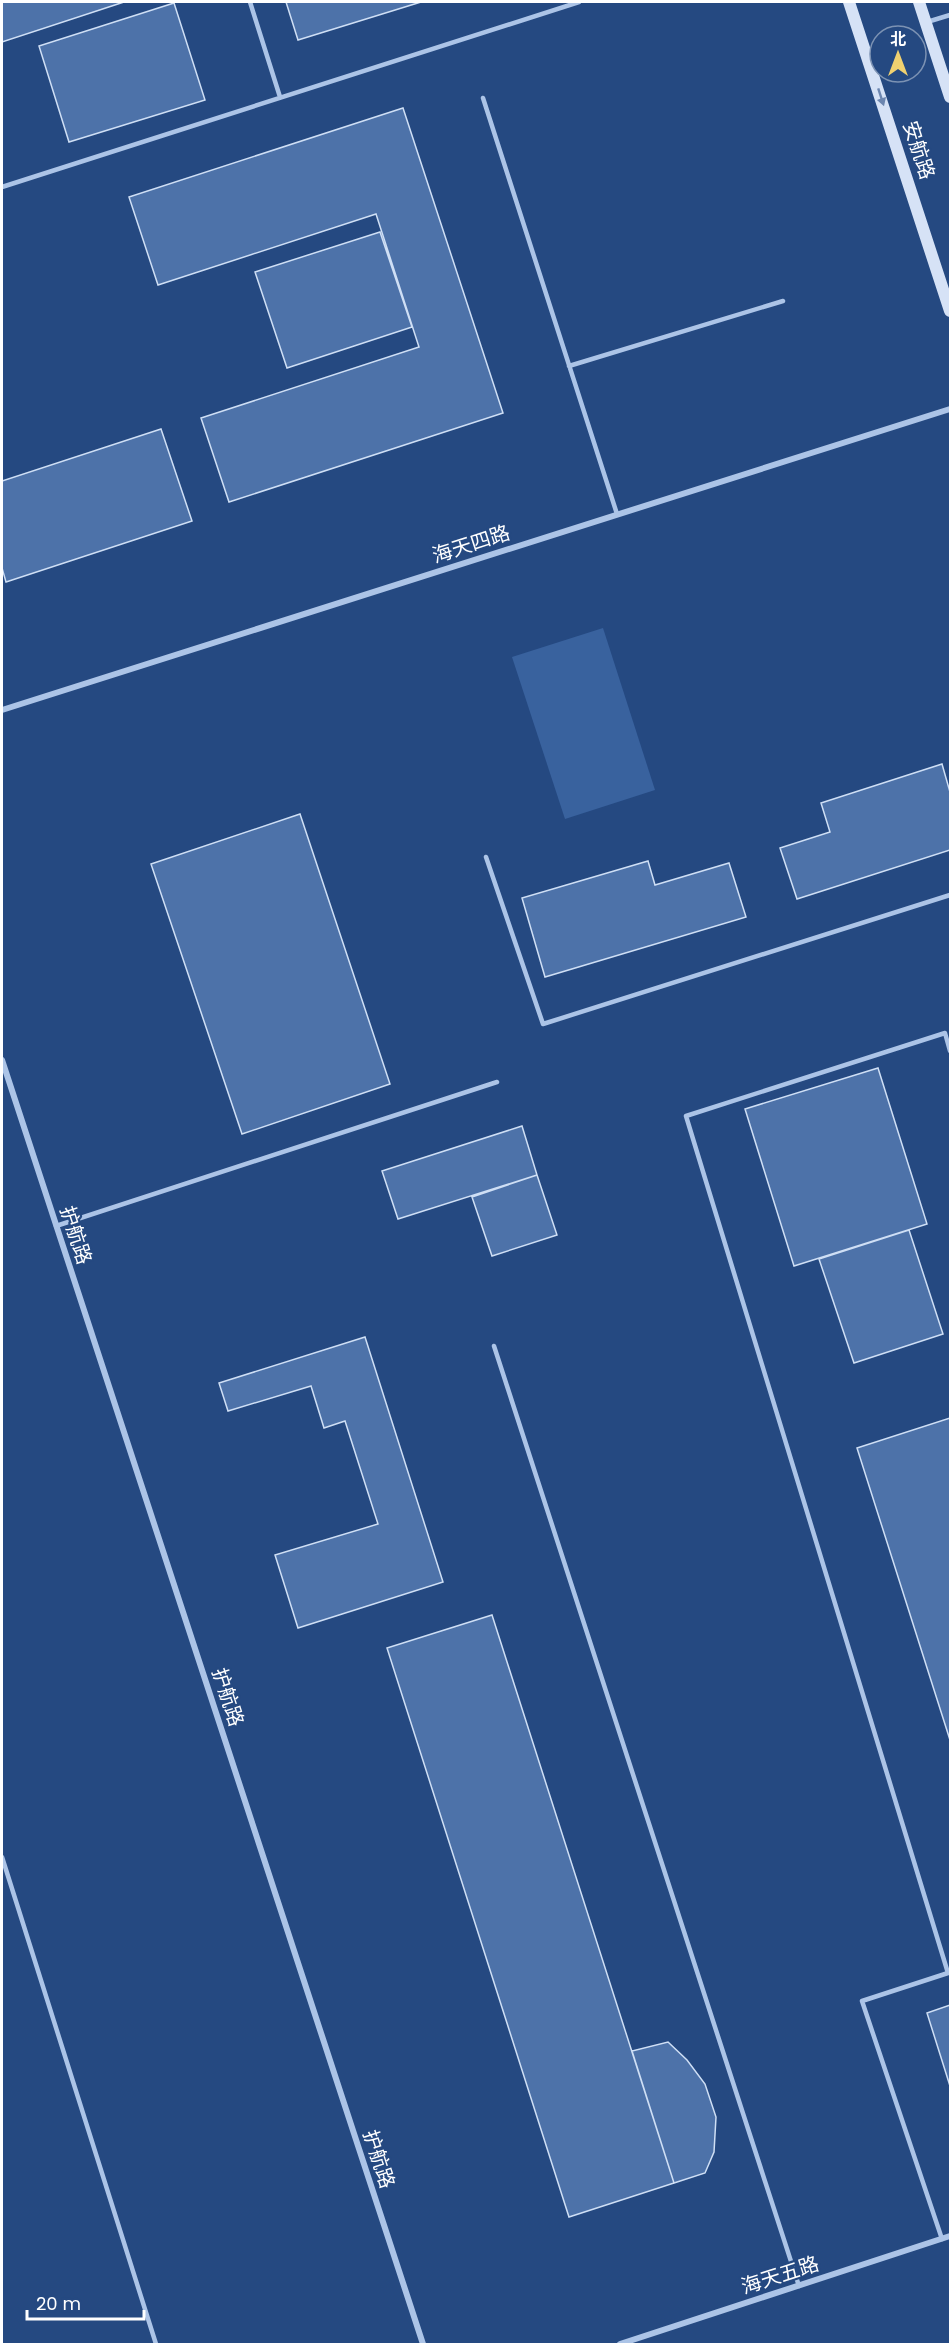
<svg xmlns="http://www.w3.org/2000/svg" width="952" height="2346" font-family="Poppins,'Noto Sans SC',sans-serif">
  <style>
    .green { fill: #39629e }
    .building { fill: #4d72a9; stroke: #cfdff5; stroke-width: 1.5 }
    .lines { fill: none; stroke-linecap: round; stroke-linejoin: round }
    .lane { stroke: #acc4e7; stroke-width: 4.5 }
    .street { stroke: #acc4e7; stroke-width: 6 }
    .secondary { stroke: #d6e2f6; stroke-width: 12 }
    .oneway { fill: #6c86b0 }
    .labels { text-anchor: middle; stroke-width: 4.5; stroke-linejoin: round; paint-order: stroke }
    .street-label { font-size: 20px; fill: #fff; stroke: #254981 }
  </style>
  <rect width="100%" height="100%" fill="#254981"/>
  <path class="green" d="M603,628L655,790L565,819L512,657Z"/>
  <path class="building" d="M2,2H124L2,42Z
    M286,2H421L298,40Z
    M174,3L205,100L69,142L39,46Z
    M403,108L503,413L229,502L201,418L419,347L376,214L158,285L129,197Z
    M380,232L412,327L287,368L255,272Z
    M161,429L192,521L6,582L2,568V481Z
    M942,764L950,792V850L797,899L780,848L830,832L821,803Z
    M300,814L390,1084L242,1134L151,864Z
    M648,861L655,885L729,863L746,917L545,977L522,898Z
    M878,1068L927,1224L794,1266L745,1109Z
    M522,1126L537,1175L398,1219L382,1171Z
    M537,1175L557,1235L492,1256L472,1197Z
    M909,1230L943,1334L854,1363L819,1259Z
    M365,1337L443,1582L298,1628L275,1555L378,1524L345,1421L324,1428L311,1386L228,1411L219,1383Z
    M950,1418V1740L857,1448Z
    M492,1615L674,2183L569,2217L387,1648Z
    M950,2005V2086L927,2013Z
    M668,2042L687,2060L705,2084L716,2117L714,2152L705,2173L674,2183L632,2051Z"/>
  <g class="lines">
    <path class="lane" d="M250,2L280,97
      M927,22L950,15
      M483,98L617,514
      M2,187L579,2
      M569,366L783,301
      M486,857L543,1024L950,895
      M56,1226L497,1082
      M494,1346L799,2286
      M2,1857L156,2344
      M942,2239L862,2001L948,1973L686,1116L945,1033L950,1051"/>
    <path class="street" d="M2,710L950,409
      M2,1060L423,2344
      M620,2344L950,2236"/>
    <path class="secondary" d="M849,2L950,311
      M919,2L950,97"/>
  </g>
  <defs><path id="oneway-solid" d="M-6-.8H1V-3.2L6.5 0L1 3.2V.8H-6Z" transform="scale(1.5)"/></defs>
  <use class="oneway" href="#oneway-solid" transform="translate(881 97) rotate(72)"/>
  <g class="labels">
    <g class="street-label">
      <text transform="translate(919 150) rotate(72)" y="7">安航路</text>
      <text transform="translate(471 544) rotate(-18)" y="7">海天四路</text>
      <text transform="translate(76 1235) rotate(72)" y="7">护航路</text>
      <text transform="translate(228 1697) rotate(72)" y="7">护航路</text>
      <text transform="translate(379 2159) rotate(72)" y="7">护航路</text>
      <text transform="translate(780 2275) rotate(-18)" y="7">海天五路</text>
    </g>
  </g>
  <rect width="952" height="2346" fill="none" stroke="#ffffff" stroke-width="6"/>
  <g transform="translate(898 54)"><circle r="28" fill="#254981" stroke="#7c92b3" stroke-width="1.5"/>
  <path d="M0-4.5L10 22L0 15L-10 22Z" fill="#f0d170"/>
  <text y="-9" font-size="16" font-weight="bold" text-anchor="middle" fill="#ffffff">北</text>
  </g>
  <path d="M27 2310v9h117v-9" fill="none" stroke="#ffffff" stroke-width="3"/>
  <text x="36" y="2310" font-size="18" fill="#ffffff" stroke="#254981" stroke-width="4.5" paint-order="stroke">20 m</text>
</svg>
